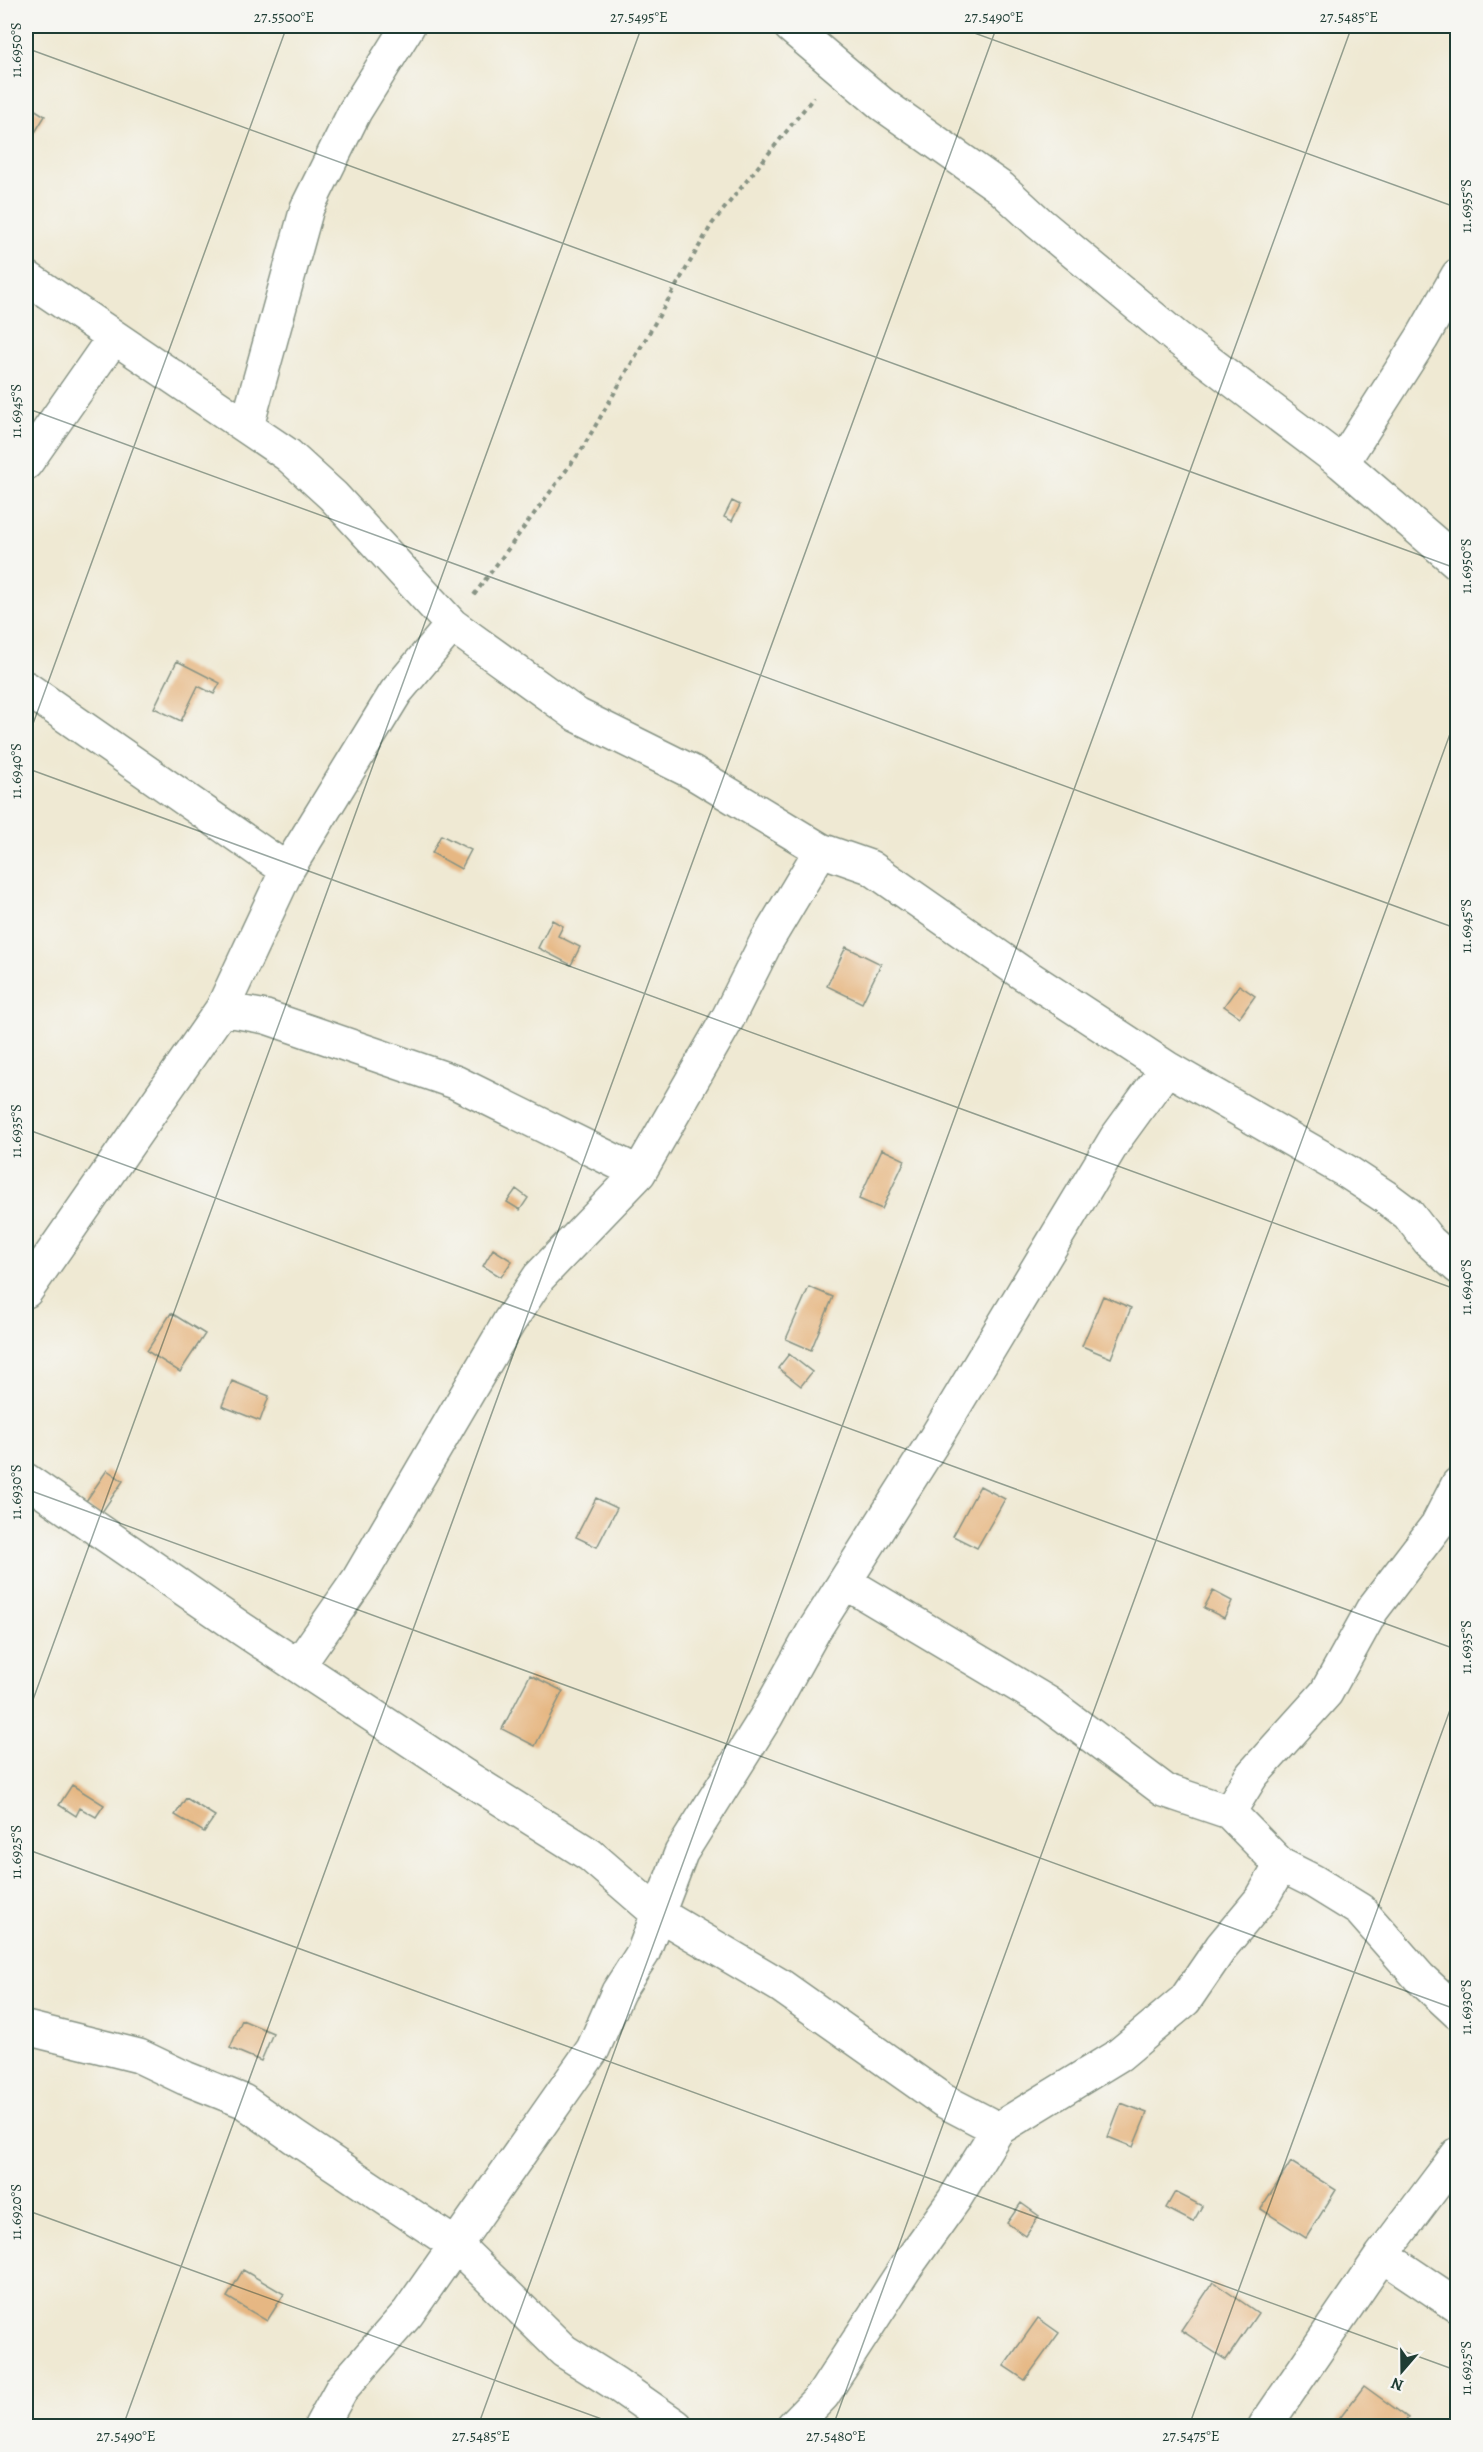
<svg xmlns="http://www.w3.org/2000/svg" width="1483" height="2452" font-family="Alegreya,serif">
  <style>
    .building { fill: #e6b783 }
    .lines { fill: none; stroke-linecap: round; stroke-linejoin: round }
    .minor-casing { stroke: #879384; stroke-width: 36 }
    .path { stroke: #879384; stroke-width: 4; stroke-dasharray: 4.5 4.5; stroke-linecap: butt }
    .minor { stroke: #fff; stroke-width: 33 }
    .ticks { fill: none; stroke: #1f3d34; stroke-width: 1.5; stroke-opacity: 0.45 }
    .neatline { fill: none; stroke: #1f3d34; stroke-width: 2 }
    .ticks-label { font-size: 15px; text-anchor: middle; fill: #1f3d34 }
  </style>
  <rect width="100%" height="100%" fill="#f6f6f2"/>
  <filter id="ink" filterUnits="userSpaceOnUse"><feTurbulence type="fractalNoise" baseFrequency=".0167" numOctaves="2"/><feDisplacementMap in="SourceGraphic" scale="12" xChannelSelector="R" yChannelSelector="G"/><feConvolveMatrix kernelMatrix="1 2 1 2 8 2 1 2 1" color-interpolation-filters="sRGB"/></filter>
  <filter id="wash" filterUnits="userSpaceOnUse"><feTurbulence type="fractalNoise" baseFrequency=".008" numOctaves="4" result="noise"/><feDisplacementMap in="SourceGraphic" scale="24" xChannelSelector="R" yChannelSelector="G"/><feGaussianBlur stdDeviation="1.35" result="paint"/><feColorMatrix in="noise" values="0 0 0 0 0 0 0 0 0 0 0 0 0 0 0 0 0 1.4 0 .05"/><feComposite in="paint" operator="in"/></filter>
  <g filter="url(#wash)">
    <rect width="100%" height="100%" fill="#efe9d3"/>
    <g id="blocks">
      <path class="building" d="M26,104L45,116L26,147Z
        M732,501L740,505L732,521L724,517Z
        M177,661L220,683L214,694L198,686L181,721L154,708Z
        M441,835L471,850L461,869L432,853Z
        M552,920L563,926L558,936L580,947L571,965L538,948Z
        M846,947L881,964L862,1003L827,986Z
        M1239,985L1255,996L1240,1017L1224,1006Z
        M882,1149L905,1160L882,1209L859,1199Z
        M516,1189L528,1198L520,1210L507,1202Z
        M493,1249L512,1261L501,1277L483,1266Z
        M809,1287L833,1297L811,1350L786,1339Z
        M1103,1296L1131,1308L1111,1358L1082,1346Z
        M171,1313L205,1334L180,1372L147,1351Z
        M789,1354L812,1372L801,1386L778,1368Z
        M232,1381L269,1396L260,1421L222,1406Z
        M107,1470L123,1481L100,1515L84,1504Z
        M980,1486L1005,1499L977,1548L953,1536Z
        M596,1498L617,1508L597,1547L576,1537Z
        M1213,1591L1232,1601L1224,1618L1204,1608Z
        M530,1675L563,1691L535,1746L502,1729Z
        M72,1785L104,1805L96,1817L80,1808L76,1816L59,1805Z
        M186,1798L215,1816L204,1832L175,1815Z
        M242,2020L273,2033L261,2061L230,2048Z
        M1121,2103L1147,2113L1133,2147L1108,2137Z
        M1291,2162L1336,2190L1306,2238L1261,2209Z
        M1175,2192L1202,2206L1193,2222L1166,2208Z
        M1021,2203L1039,2216L1026,2236L1007,2223Z
        M243,2270L284,2294L267,2321L227,2297Z
        M1213,2282L1258,2313L1226,2360L1181,2330Z
        M1038,2318L1059,2333L1025,2380L1004,2366Z
        M1364,2386L1408,2418L1402,2426H1334Z"/>
    </g>
  </g>
  <g filter="url(#ink)">
    <use href="#blocks" fill-opacity="0" stroke="#879384" stroke-width="1.5"/>
    <g class="lines">
      <defs>
        <path id="minor" d="M790,26L882,104L1001,188L1039,223L1176,337L1342,463L1458,563
          M26,277L288,455L333,496L452,625L577,715L692,772L821,850L870,867L1019,971L1167,1068L1346,1171L1384,1196L1408,1214L1429,1241L1458,1267
          M247,426L307,208L355,111L408,26
          M26,463L114,337
          M1342,463L1422,338L1458,275
          M26,688L287,870
          M222,1009L266,1017L455,1082L639,1173
          M26,1291L222,1009L287,870L396,692L452,625
          M26,1480L242,1629L463,1775L590,1855L657,1913L781,1986L944,2101L998,2129L954,2200L906,2267L823,2395L793,2426
          M845,1582L1048,1703L1164,1790L1229,1812
          M298,1666L358,1580L509,1322L539,1277L639,1173L728,1018L766,942L821,850
          M1281,1865L1313,1881L1360,1910L1419,1977L1458,2013
          M26,2028L139,2056L185,2078L243,2101L294,2137L457,2246L564,2351L616,2384L676,2426
          M998,2129L1119,2055L1185,2000L1222,1946L1262,1898L1281,1865L1229,1812L1252,1775L1326,1693L1372,1610L1437,1525L1458,1484
          M1382,2255L1458,2306
          M321,2426L342,2388L408,2313L593,2049L618,1992L643,1953L681,1853L766,1717L813,1632L933,1442L1116,1138L1167,1068
          M1265,2426L1382,2255L1458,2154"/>
      </defs>
      <use href="#minor" class="minor-casing"/>
      <path class="path" d="M474,595L582,449L712,224L814,97"/>
      <use href="#minor" class="minor"/>
    </g>
  </g>
  <path class="ticks" d="M955,26L1458,208M26,48L1458,569M26,408L1458,929M26,743L287,26M26,768L1458,1290M26,1129L1458,1650M26,1489L1458,2010M26,1719L642,26M26,1849L1458,2371M26,2210L621,2426M123,2426L997,26M478,2426L1352,26M833,2426L1458,712M1189,2426L1458,1688"/>
  <rect width="1483" height="2452" fill="none" stroke="#f6f6f2" stroke-width="66"/>
  <g transform="translate(1402 2371) rotate(200)" stroke="#f6f6f2" stroke-width="4.5" paint-order="stroke">
  <path d="M0-4.5L10 22L0 15L-10 22Z" fill="#1f3d34"/>
  <text y="-9" font-size="16" font-weight="bold" text-anchor="middle" fill="#1f3d34">N</text>
  </g>
  <rect x="33" y="33" width="1417" height="2386" class="neatline"/>
  <g class="ticks-label">
    <text x="284" y="22">27.5500°E</text>
    <text x="639" y="22">27.5495°E</text>
    <text x="994" y="22">27.5490°E</text>
    <text x="1349" y="22">27.5485°E</text>
    <text transform="translate(16 50) rotate(-90)" y="5">11.6950°S</text>
    <text transform="translate(1466 206) rotate(-90)" y="5">11.6955°S</text>
    <text transform="translate(16 411) rotate(-90)" y="5">11.6945°S</text>
    <text transform="translate(1466 566) rotate(-90)" y="5">11.6950°S</text>
    <text transform="translate(16 771) rotate(-90)" y="5">11.6940°S</text>
    <text transform="translate(1466 926) rotate(-90)" y="5">11.6945°S</text>
    <text transform="translate(16 1131) rotate(-90)" y="5">11.6935°S</text>
    <text transform="translate(1466 1287) rotate(-90)" y="5">11.6940°S</text>
    <text transform="translate(16 1492) rotate(-90)" y="5">11.6930°S</text>
    <text transform="translate(1466 1647) rotate(-90)" y="5">11.6935°S</text>
    <text transform="translate(16 1852) rotate(-90)" y="5">11.6925°S</text>
    <text transform="translate(1466 2007) rotate(-90)" y="5">11.6930°S</text>
    <text transform="translate(16 2212) rotate(-90)" y="5">11.6920°S</text>
    <text transform="translate(1466 2368) rotate(-90)" y="5">11.6925°S</text>
    <text x="126" y="2441">27.5490°E</text>
    <text x="481" y="2441">27.5485°E</text>
    <text x="836" y="2441">27.5480°E</text>
    <text x="1191" y="2441">27.5475°E</text>
  </g>
</svg>
